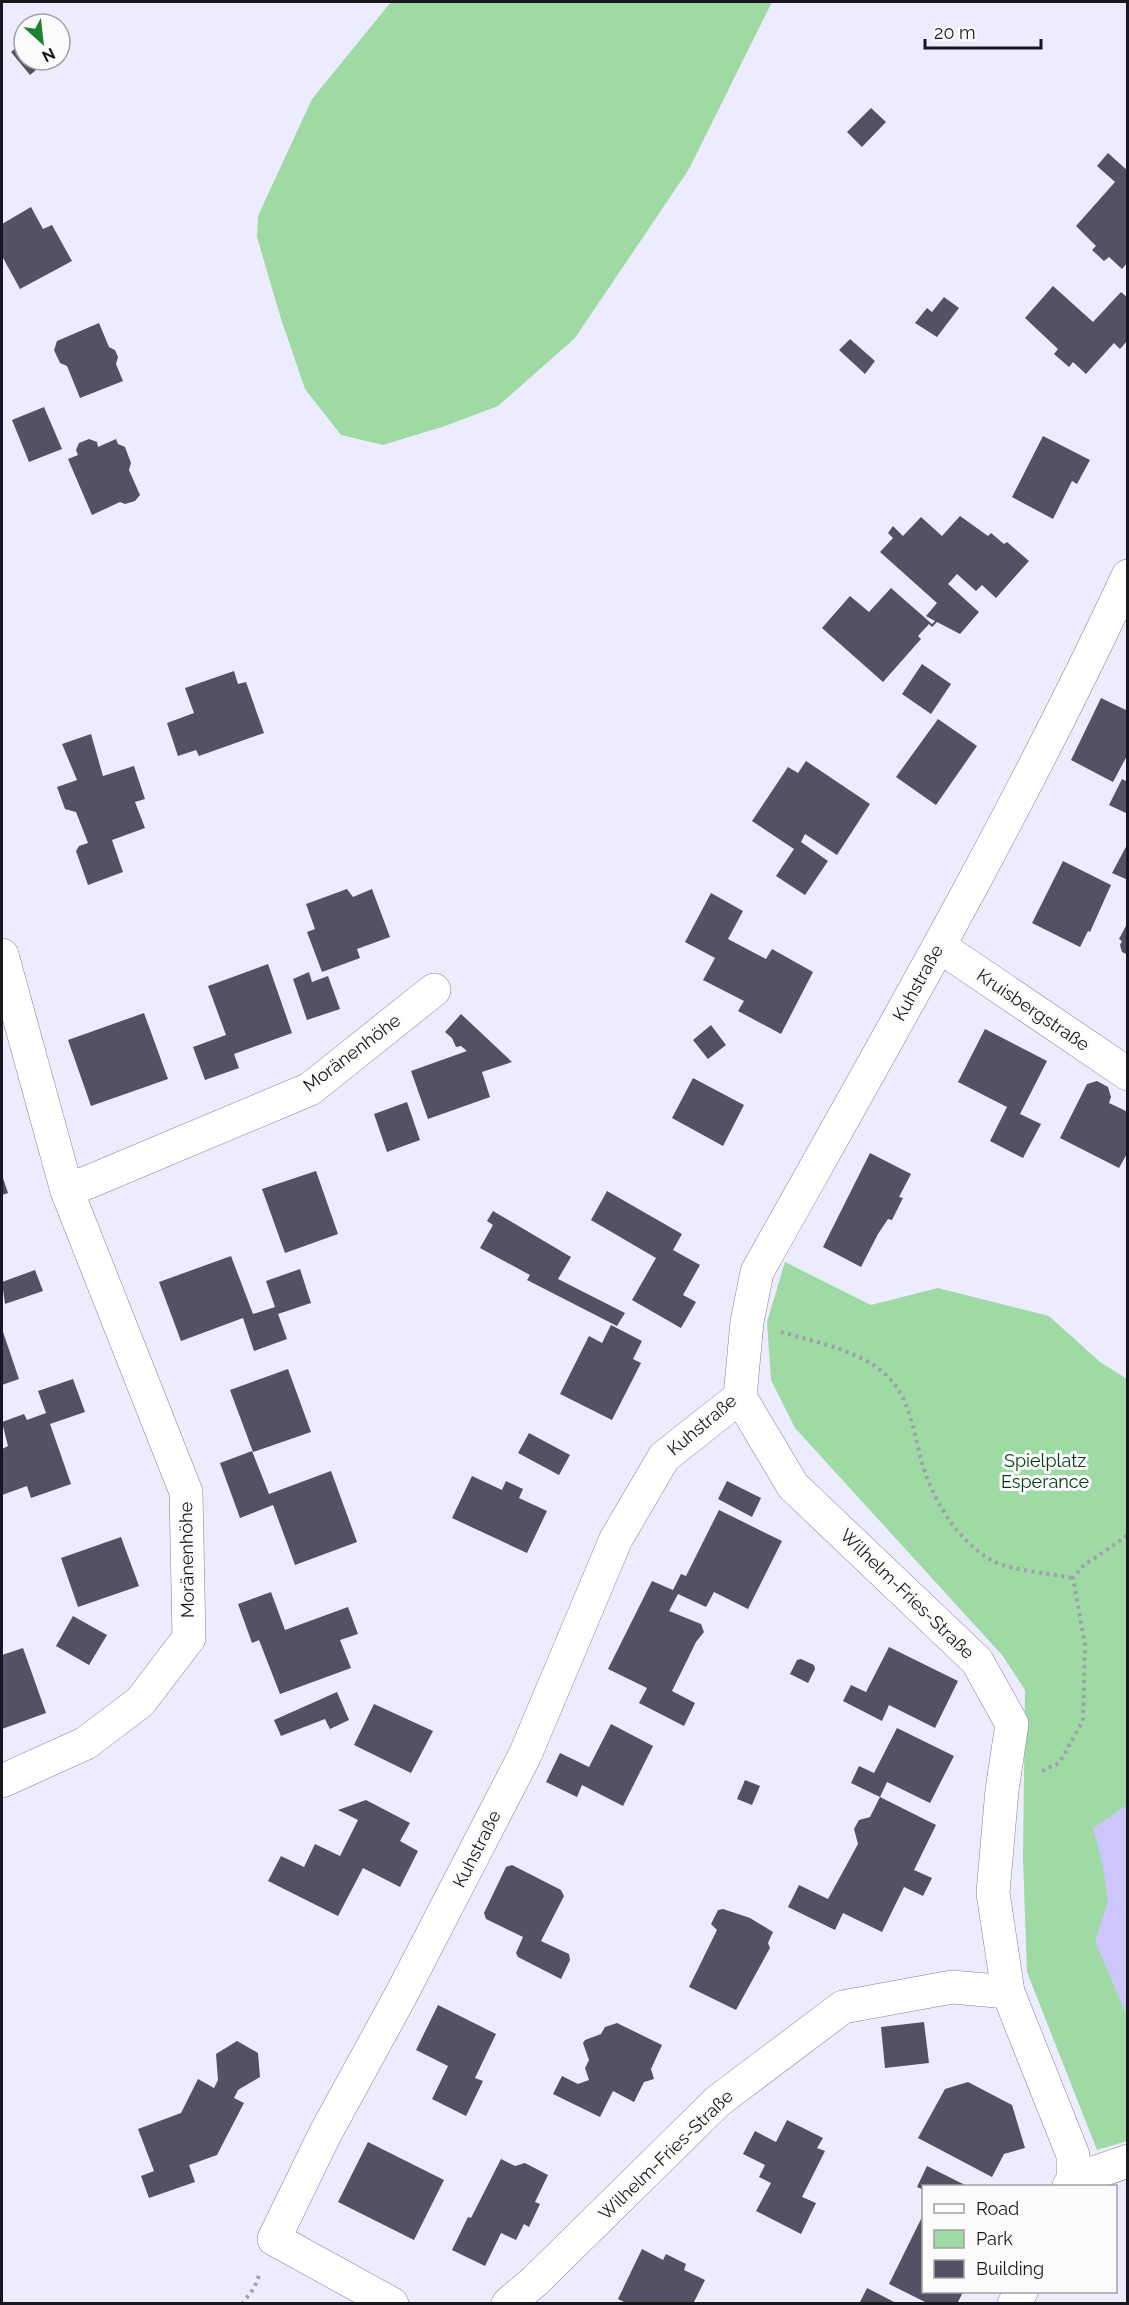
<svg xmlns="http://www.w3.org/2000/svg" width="1129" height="2305" font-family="Raleway,sans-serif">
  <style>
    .green { fill: #9fd9a3 }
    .water { fill: #ccc6fc }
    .building { fill: #535164 }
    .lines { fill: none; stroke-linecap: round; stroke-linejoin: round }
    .minor-casing { stroke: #838195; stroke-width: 34 }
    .path { stroke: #9f9eac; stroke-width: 4; stroke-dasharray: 3 4.5; stroke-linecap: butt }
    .minor { stroke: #fff; stroke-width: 33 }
    .labels { text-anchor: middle; stroke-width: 6; stroke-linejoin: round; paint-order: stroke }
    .street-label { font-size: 18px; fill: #18171f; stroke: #fbfbfb }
    .park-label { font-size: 18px; fill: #023c10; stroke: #fbfbfb }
  </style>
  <rect width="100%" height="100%" fill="#edecfe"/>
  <path class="green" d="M391,2H772L689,169L575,338L498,406L445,426L383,445L341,435L305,389L281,319L257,237L258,216L312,99Z
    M785,1262L871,1305L938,1288L1049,1316L1100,1362L1127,1379V2141L1097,2150L1027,1972L1023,1858L1025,1690L1002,1655L795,1428L771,1380L767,1322Z"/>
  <path class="water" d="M1127,1805V2016L1095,1941L1108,1901L1103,1867L1093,1828Z"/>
  <path class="building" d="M24,41V60H48L30,75L11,52Z
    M871,108L886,122L862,147L847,132Z
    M1108,153L1128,171V262L1122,269L1109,257L1104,261L1092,250L1096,246L1076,226L1115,182L1097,166Z
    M31,207L43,229L52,225L72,261L20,289L2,256V224Z
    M1053,286L1093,322L1121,292L1128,298V340L1120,349L1114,343L1086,374L1073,362L1069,367L1054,354L1058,349L1025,318Z
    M944,297L959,308L937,337L915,323L927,308L932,312Z
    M99,323L109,347L115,350L118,357L116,364L123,381L80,398L67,366L60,363L54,350L57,341Z
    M850,339L875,361L865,374L839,350Z
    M44,407L62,449L29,462L12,420Z
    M1043,436L1090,460L1077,484L1072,481L1053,519L1012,497Z
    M89,439L97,442L98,447L116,439L118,444L125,447L131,463L129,470L140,495L135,501L125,504L120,502L92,515L68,459L78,455L76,450L79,443Z
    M960,516L988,536L991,533L1004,544L1007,542L1029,561L996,598L982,585L976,591L957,574L948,584L979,612L960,634L937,622L932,627L929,624L918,636L921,639L883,682L822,628L850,596L869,612L891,588L932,624L935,621L926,616L937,603L880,552L893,538L888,533L893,526L903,536L921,517L942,536Z
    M922,664L951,684L931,714L902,694Z
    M234,671L238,684L246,682L264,733L199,756L196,750L178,756L167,723L194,713L185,688Z
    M1101,698L1128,711V754L1113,782L1071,760Z
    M938,719L977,746L936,805L896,777Z
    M91,734L103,776L134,766L145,799L135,802L145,828L112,840L123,872L88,885L76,851L79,846L88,843L76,812L65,809L57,787L77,780L62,744Z
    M806,761L870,804L837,855L805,834L801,842L828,861L805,895L776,876L794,849L752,821L788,767L798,773Z
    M1122,779L1128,782V814L1109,805Z
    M1128,843V880L1112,873Z
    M1063,861L1111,885L1090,932L1088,931L1080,947L1032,923Z
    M347,889L353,897L372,889L390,937L357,949L360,958L322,972L307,932L315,929L306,904Z
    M711,893L743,911L728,939L766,959L772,949L813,972L781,1034L738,1011L744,1001L703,980L715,958L685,942Z
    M1128,922V955L1122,952L1120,945L1122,941L1119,939Z
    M268,964L292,1033L234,1054L239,1068L205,1080L193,1047L226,1035L208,986Z
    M309,972L312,982L328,976L340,1009L307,1020L293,979Z
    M144,1013L168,1079L91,1106L68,1040Z
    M461,1014L512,1062L482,1072L490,1097L428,1119L411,1071L467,1051L461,1046L456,1047L452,1038L445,1032Z
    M711,1025L726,1045L708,1059L693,1040Z
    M985,1029L1047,1061L1020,1114L1041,1124L1023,1158L990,1141L1007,1107L958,1082Z
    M693,1078L744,1105L723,1146L672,1118Z
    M1097,1081L1108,1087L1111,1097L1109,1103L1128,1112V1152L1119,1168L1060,1138L1087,1084Z
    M407,1102L420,1140L387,1152L374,1114Z
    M870,1153L911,1174L899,1197L903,1198L892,1220L888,1219L878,1234L861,1267L823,1247Z
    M316,1171L338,1234L285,1253L262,1189Z
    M2,1175L8,1193L2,1195Z
    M607,1191L682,1234L673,1250L700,1265L683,1295L696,1302L681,1328L632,1300L656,1258L591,1220Z
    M493,1211L571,1257L558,1279L625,1313L617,1326L527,1280L530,1275L480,1248L493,1225L487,1221Z
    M231,1256L253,1314L275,1307L266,1281L300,1269L311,1303L278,1314L287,1339L254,1351L243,1318L181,1341L159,1282Z
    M35,1270L43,1291L5,1304L2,1282Z
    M611,1325L642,1341L633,1359L641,1363L612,1420L560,1394L589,1336L602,1343Z
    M2,1329L19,1379L2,1385Z
    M288,1369L311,1432L253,1452L230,1390Z
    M73,1379L85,1412L50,1424L71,1484L31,1498L27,1486L2,1495V1449L8,1446L2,1422L24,1414L27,1420L46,1413L38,1391Z
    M529,1433L570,1455L559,1475L518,1453Z
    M252,1451L269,1494L331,1471L357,1542L295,1565L273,1505L240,1518L220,1463Z
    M472,1476L502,1490L506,1481L523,1489L519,1498L547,1511L527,1553L452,1518Z
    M727,1481L761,1498L752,1517L718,1499Z
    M719,1510L782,1541L748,1609L714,1592L706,1607L678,1594L669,1611L701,1624L704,1632L696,1642L672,1691L695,1703L684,1726L639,1703L647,1688L608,1669L652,1581L673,1590L681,1574L686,1576Z
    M121,1537L139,1586L78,1607L61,1558Z
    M271,1592L285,1630L348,1607L358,1634L340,1640L351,1668L280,1694L259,1640L252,1643L238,1604Z
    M73,1616L107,1635L89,1665L56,1646Z
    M889,1647L958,1681L935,1728L889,1705L882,1721L843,1701L851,1685L866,1692Z
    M23,1648L46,1713L2,1729V1655Z
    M801,1659L814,1665L815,1669L808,1683L790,1674L797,1660Z
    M337,1692L349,1720L330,1729L325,1719L281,1736L274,1720Z
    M374,1704L433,1731L411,1773L354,1745Z
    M611,1724L653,1746L623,1806L582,1785L577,1797L546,1782L560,1753L589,1767Z
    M897,1728L954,1756L930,1803L887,1782L880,1797L936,1825L914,1870L932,1878L923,1896L904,1887L882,1932L843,1913L835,1930L788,1907L799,1885L828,1899L858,1844L854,1829L859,1820L870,1817L880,1797L851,1783L859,1766L874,1773Z
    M745,1780L760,1786L752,1805L737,1799Z
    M366,1800L410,1823L400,1841L418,1851L400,1887L363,1868L338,1916L268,1881L281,1856L304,1867L315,1844L340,1856L358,1820L338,1810Z
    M512,1865L561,1890L564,1896L541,1941L569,1954L570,1960L561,1979L518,1957L516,1953L523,1937L486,1919L484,1913L506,1867Z
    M723,1909L750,1918L773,1932L768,1943L770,1948L736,2010L689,1987L717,1930L711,1924L718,1910Z
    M438,2005L496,2034L475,2078L483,2081L466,2116L432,2099L448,2066L416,2050Z
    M924,2022L929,2063L885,2068L881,2027Z
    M617,2023L662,2045L651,2069L654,2079L644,2082L634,2102L613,2091L600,2117L553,2094L562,2076L578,2084L589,2080L585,2068L589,2060L583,2043L585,2040L601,2034L605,2027Z
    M237,2041L258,2053L260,2077L238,2090L234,2098L244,2103L217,2155L189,2165L195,2182L149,2198L141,2176L154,2171L138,2129L181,2113L198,2079L214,2088L218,2080L216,2054Z
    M968,2082L1012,2105L1025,2148L1004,2154L992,2177L918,2138L945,2089Z
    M787,2120L823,2138L817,2148L825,2151L802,2197L816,2203L801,2234L756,2211L771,2183L759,2177L765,2165L743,2154L755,2131L776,2142Z
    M368,2142L444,2180L414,2240L338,2202Z
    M501,2159L515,2166L525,2163L548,2175L535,2202L540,2204L529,2227L524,2224L516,2240L501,2233L485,2266L452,2250L468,2217L471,2218Z
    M927,2166L967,2186H924V2190L917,2187Z
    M924,2213V2292H963L957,2304H929L889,2284Z
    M642,2249L663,2260L666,2254L686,2264L684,2270L705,2280L693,2304H628L618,2299Z
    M867,2288L898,2304H859Z"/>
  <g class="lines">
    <defs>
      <path id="minor" d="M939,946L1128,1074
        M2,955L67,1191L186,1492L189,1638L140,1702L86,1743L2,1781
        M67,1191L310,1089L434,990
        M740,1397L793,1486L977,1661L1012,1724L1002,1790L993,1893L1008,1992L1073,2155V2180L1069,2186
        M1073,2180L1128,2161
        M392,2304L274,2239L325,2134L401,1995L525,1755L616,1539L664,1457L740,1397L747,1322L757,1272C885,1043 1017,815 1128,576
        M508,2304L535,2281L718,2101L843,2007L952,1987L1008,1992
        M1014,2304L1021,2292"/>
    </defs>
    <use href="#minor" class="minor-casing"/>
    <path class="path" d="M781,1332C818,1343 871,1352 895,1385C911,1406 915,1438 922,1463C933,1500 957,1541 993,1561C1009,1570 1053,1574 1073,1578
      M1042,1771L1059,1763L1083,1721L1085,1645L1073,1578L1083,1566L1128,1535
      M242,2304L254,2288L260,2273"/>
    <use href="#minor" class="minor"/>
  </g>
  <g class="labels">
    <g class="street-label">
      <text transform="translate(918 983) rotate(-61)" y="6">Kuhstraße</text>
      <text transform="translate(1033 1010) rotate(34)" y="6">Kruisbergstraße</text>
      <text transform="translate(352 1053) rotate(-37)" y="6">Moränenhöhe</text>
      <text transform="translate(702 1425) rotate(-40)" y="6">Kuhstraße</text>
      <text transform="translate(187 1560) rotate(-91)" y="6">Moränenhöhe</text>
      <text transform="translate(907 1594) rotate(44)" y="6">Wilhelm-Fries-Straße</text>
      <text transform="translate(477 1849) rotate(-63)" y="6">Kuhstraße</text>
      <text transform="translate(666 2155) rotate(-44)" y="6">Wilhelm-Fries-Straße</text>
    </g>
    <g class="park-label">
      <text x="1045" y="1467">Spielplatz<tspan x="1045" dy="21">Esperance</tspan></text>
    </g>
  </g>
  <rect width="1129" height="2305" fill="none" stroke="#18171f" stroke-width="6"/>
  <rect x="922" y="2185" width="195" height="108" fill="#fbfbfb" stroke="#a0a0a3" stroke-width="1.5"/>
  <rect x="934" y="2204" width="30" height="9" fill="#ffffff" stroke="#a0a0a3" stroke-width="1.5"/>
  <text x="976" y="2215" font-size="18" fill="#18171f">Road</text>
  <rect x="934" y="2230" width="30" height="18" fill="#9fd9a3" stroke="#a0a0a3" stroke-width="1.5"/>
  <text x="976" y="2245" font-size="18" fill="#18171f">Park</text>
  <rect x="934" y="2260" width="30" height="18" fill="#535164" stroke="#a0a0a3" stroke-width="1.5"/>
  <text x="976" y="2275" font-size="18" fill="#18171f">Building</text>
  <g transform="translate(42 42) rotate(153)"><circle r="28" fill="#fbfbfb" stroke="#a0a0a3" stroke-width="1.5"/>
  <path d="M0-4.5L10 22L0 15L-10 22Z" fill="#208133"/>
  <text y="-9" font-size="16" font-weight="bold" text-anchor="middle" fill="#18171f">N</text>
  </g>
  <path d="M925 39v9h116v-9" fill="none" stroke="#18171f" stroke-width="3"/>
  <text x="934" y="39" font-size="18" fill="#18171f" stroke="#fbfbfb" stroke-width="4.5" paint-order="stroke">20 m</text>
</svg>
